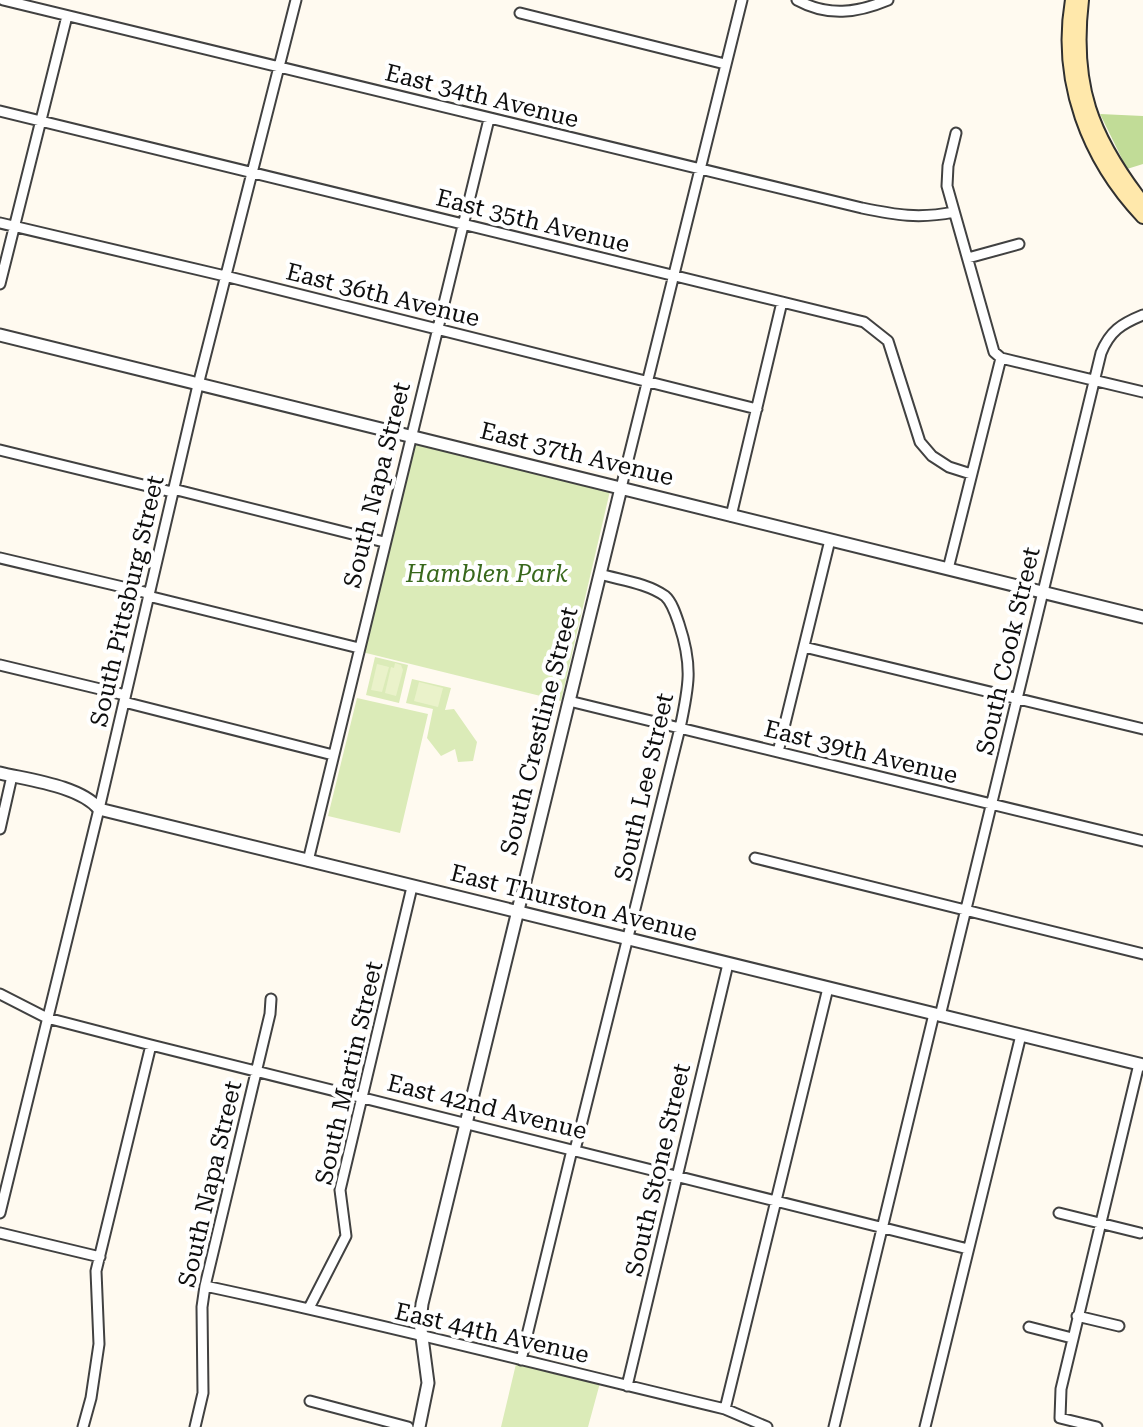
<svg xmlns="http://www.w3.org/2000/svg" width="1143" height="1427" font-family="'Roboto Serif',serif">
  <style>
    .green { fill: #dbebb8 }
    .forest { fill: #c1dc97 }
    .pitch { fill: #eaf2ca }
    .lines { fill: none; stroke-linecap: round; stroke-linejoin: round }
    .minor-casing { stroke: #414141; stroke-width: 13 }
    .tertiary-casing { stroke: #414141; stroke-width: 15 }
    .secondary-casing { stroke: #303030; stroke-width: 16 }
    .minor { stroke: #fff; stroke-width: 9 }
    .tertiary { stroke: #fff; stroke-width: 11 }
    .secondary { stroke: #ffe8ab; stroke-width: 12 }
    .labels { text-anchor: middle; stroke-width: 8; stroke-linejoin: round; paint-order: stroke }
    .street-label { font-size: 24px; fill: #0e0e0e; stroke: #fff }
    .park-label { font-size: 24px; font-style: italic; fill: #38681c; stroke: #fff }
  </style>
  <rect width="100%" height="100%" fill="#fffaf0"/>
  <path class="green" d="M413,442L607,488L610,491L561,701L362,652Z
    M375,657L408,665L399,703L366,695Z
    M412,679L451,688L445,710L454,709L477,742L473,761L458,762L455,749L441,756L427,738L433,709L406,703Z
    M357,698L428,714L400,833L328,816Z
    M516,1364L600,1383L588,1427H501Z"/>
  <path class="forest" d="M1100,114L1143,116V164L1127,169Z"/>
  <path class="pitch" d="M395,663L401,665L403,670L396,696L385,693L391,667L394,668Z
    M377,664L389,667L382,692L371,690Z
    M419,682L443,688L438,707L414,701Z"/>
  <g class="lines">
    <defs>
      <path id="minor" d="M3,0L862,208C896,215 919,219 954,212
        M797,0C828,17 857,13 888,0
        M520,13L725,64
        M0,111L864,322L888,341L920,442L932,456L949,467L971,474
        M0,223L225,276L757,409
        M968,258L1019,244
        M0,284L67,16
        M1001,358L1143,392
        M0,450L172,492
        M621,488L742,0
        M173,489L384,542
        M731,516L782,302
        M0,558L148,593
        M948,569L1001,358L994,352L947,186L948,166L956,133
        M148,596L359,648
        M804,647L1143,729
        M0,665L125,695
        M569,701L1143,841
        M124,702L333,755
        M778,752L830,540
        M0,829L12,776
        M755,858L1143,954
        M308,861L489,119
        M0,994L47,1018L151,1045L968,1249
        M940,1016L1101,353C1110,331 1121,324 1143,315
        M575,1150L680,728C689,686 693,666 679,624C676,615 672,602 665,596C647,583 620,580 600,574
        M0,1213L99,809L198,385L296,0
        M1059,1213L1140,1233
        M0,1233L100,1257
        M205,1286C379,1323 552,1368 725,1409L767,1427
        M309,1308L346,1236L340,1190L412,887
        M1077,1316L1119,1326
        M1029,1327L1072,1338
        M521,1360L572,1150
        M627,1386L728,964
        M310,1401L408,1427
        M725,1409L828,988
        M83,1427L91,1398L99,1344L96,1271L151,1045
        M195,1427L203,1393L202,1307L205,1286L270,1014L271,999
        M834,1427L934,1014
        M925,1427L1021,1035
        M1097,1427L1060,1418L1061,1389L1139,1064"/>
      <path id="tertiary" d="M0,335L1143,617
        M0,773C29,780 80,786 99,809L1143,1065
        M419,1427L428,1383L420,1322L422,1304L621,488"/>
      <path id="secondary" d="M1072,0C1058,81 1088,159 1143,217
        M1082,0C1072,85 1091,136 1143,203"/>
    </defs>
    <use href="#minor" class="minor-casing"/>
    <use href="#tertiary" class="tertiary-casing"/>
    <use href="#secondary" class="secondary-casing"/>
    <use href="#minor" class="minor"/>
    <use href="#tertiary" class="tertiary"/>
    <use href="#secondary" class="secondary"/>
  </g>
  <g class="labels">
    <g class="street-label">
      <text transform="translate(482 96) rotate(14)" y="8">East 34th Avenue</text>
      <text transform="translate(533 221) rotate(14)" y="8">East 35th Avenue</text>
      <text transform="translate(383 295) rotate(14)" y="8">East 36th Avenue</text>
      <text transform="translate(577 454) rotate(14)" y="8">East 37th Avenue</text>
      <text transform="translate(377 485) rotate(-76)" y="8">South Napa Street</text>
      <text transform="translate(127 601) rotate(-77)" y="8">South Pittsburg Street</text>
      <text transform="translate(1008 651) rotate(-77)" y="8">South Cook Street</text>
      <text transform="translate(539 731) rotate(-76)" y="8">South Crestline Street</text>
      <text transform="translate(861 752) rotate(14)" y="8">East 39th Avenue</text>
      <text transform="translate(644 787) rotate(-77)" y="8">South Lee Street</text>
      <text transform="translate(574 903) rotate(14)" y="8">East Thurston Avenue</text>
      <text transform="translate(349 1073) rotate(-77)" y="8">South Martin Street</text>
      <text transform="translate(487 1107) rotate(14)" y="8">East 42nd Avenue</text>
      <text transform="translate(658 1170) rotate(-77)" y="8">South Stone Street</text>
      <text transform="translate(210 1184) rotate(-77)" y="8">South Napa Street</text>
      <text transform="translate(492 1333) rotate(13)" y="8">East 44th Avenue</text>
    </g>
    <g class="park-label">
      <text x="487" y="582">Hamblen Park</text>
    </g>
  </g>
</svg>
